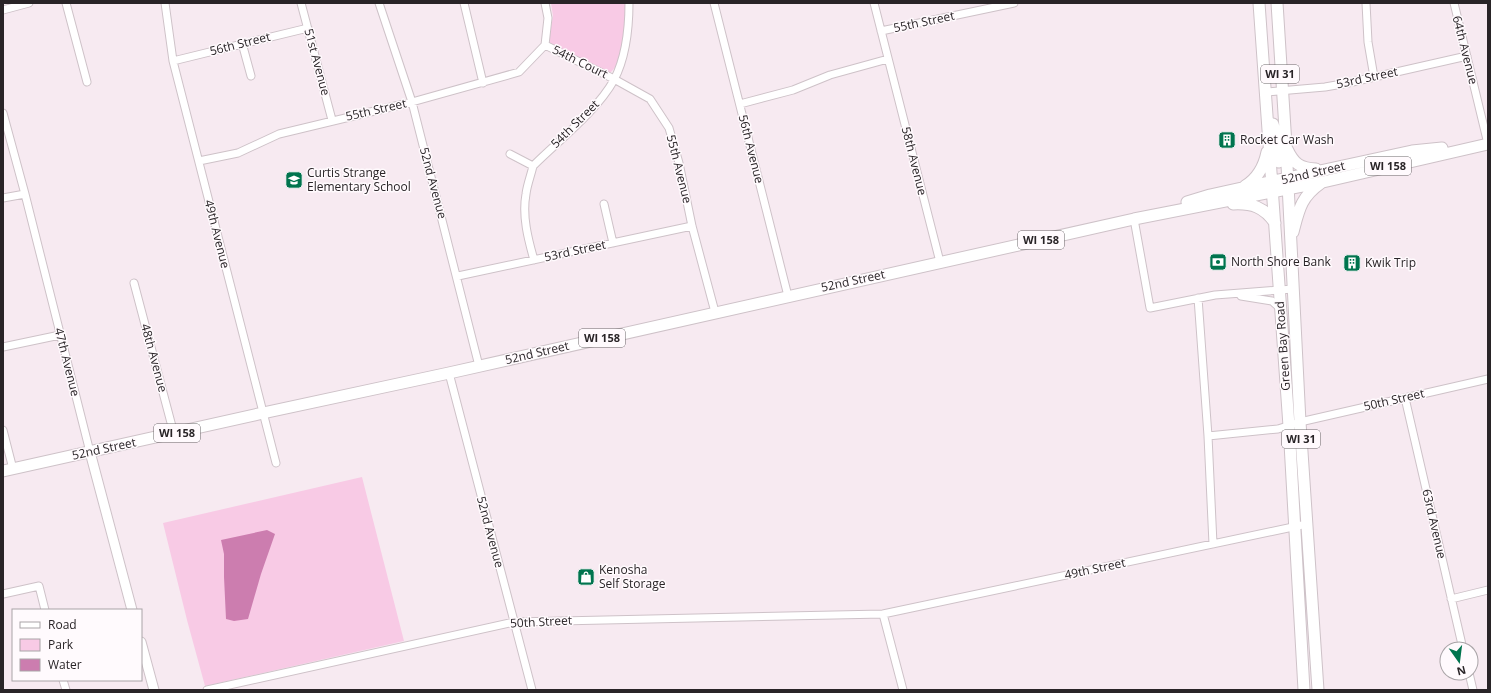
<svg xmlns="http://www.w3.org/2000/svg" width="1491" height="693" font-family="'Open Sans',sans-serif">
  <style>
    .green { fill: #f8cae5 }
    .water { fill: #cc7daf }
    .lines { fill: none; stroke-linecap: round; stroke-linejoin: round }
    .street-casing { stroke: #cec2c8; stroke-width: 9 }
    .secondary-casing { stroke: #cec2c8; stroke-width: 11 }
    .primary-casing { stroke: #cec2c8; stroke-width: 13 }
    .street { stroke: #fff; stroke-width: 7 }
    .secondary { stroke: #fff; stroke-width: 9 }
    .primary { stroke: #fff; stroke-width: 11 }
    .labels { text-anchor: middle; stroke-width: 3; stroke-linejoin: round; paint-order: stroke }
    .shield { fill: #fffafd; stroke: #696467; stroke-width: 1 }
    .shield-label { font-size: 11px; font-weight: bold; fill: #292427 }
    .street-label { font-size: 12px; fill: #292427; stroke: #fffafd }
    .poi-label { font-size: 12px; fill: #292427; stroke: #fffafd; text-anchor: start }
  </style>
  <rect width="100%" height="100%" fill="#f7eaf1"/>
  <path class="green" d="M551,3H627C626,17 624,67 609,73L550,43L549,39L553,16Z
    M362,477L404,641L205,686L187,620L163,523Z"/>
  <path class="water" d="M267,530L275,534L261,574L248,619L234,621L226,619L224,577V554L221,540Z"/>
  <g class="lines">
    <defs>
      <path id="street" d="M66,3L87,82
        M165,3L173,61L276,463
        M301,3L332,120
        M379,3L412,102L479,366
        M464,3L483,83
        M545,3L548,18L545,45
        M714,3L788,296
        M874,3L940,262
        M1366,3L1368,42L1374,77
        M1454,3L1488,144
        M3,10L29,3
        M881,31L1014,3
        M242,43L251,76
        M545,45L614,79L650,99L669,128L679,163L692,226L715,312
        M173,61L308,28
        M1266,92L1325,87L1348,83L1467,56
        M740,104L793,90L830,75L888,59
        M3,113L25,194L90,452
        M510,154L533,166
        M199,161L238,153L279,134L412,102L519,72L545,45
        M533,166C559,140 596,112 614,80C626,57 629,29 629,3
        M533,166C531,175 527,185 526,194C522,216 528,239 534,260
        M3,198L25,194
        M604,204L613,243
        M1134,219L1150,308L1215,295L1293,289
        M458,276L692,226
        M134,283L174,434
        M1241,296L1272,301L1280,308
        M1198,298L1208,436L1213,544
        M3,347L60,335
        M449,373L532,690
        M1405,398L1463,649
        M3,430L13,469
        M1208,436L1278,429L1300,422L1488,379
        M3,594L39,586L45,610
        M1451,599L1488,590
        M883,614L903,690
        M1469,673L1473,690
        M63,680L66,690
        M207,690L514,622L883,614L1307,524"/>
      <path id="secondary" d="M90,452L132,610
        M141,642L154,690"/>
      <path id="primary" d="M1259,3L1289,426L1304,690
        M1277,3L1286,145L1300,422L1318,690
        M1273,124L1277,137L1279,162
        M1287,149C1294,164 1300,168 1316,169
        M1245,186C1258,178 1264,167 1267,152
        M1187,202L1210,195L1412,151L1442,148
        M1233,204C1252,203 1264,207 1275,223
        M1293,232C1299,209 1301,197 1321,183
        M3,471L263,413L449,373L1134,219L1323,182L1488,144"/>
    </defs>
    <use href="#street" class="street-casing"/>
    <use href="#secondary" class="secondary-casing"/>
    <use href="#primary" class="primary-casing"/>
    <use href="#street" class="street"/>
    <use href="#secondary" class="secondary"/>
    <use href="#primary" class="primary"/>
  </g>
  <defs>
    <symbol id="building-square" viewBox="-11 -11 22 22"><rect x="-9" y="-9" width="18" height="18" rx="4" fill="#00744e" stroke="#fffafd"/><path d="M-4-6H4V6H1V3H-1V6H-4ZM-2.5-4.3h1.7v1.8h-1.7ZM.8-4.3h1.7v1.8H.8ZM-2.5-1h1.7V.8h-1.7ZM.8-1h1.7V.8H.8Z" fill="#fff"/></symbol>
    <symbol id="school-square" viewBox="-11 -11 22 22"><rect x="-9" y="-9" width="18" height="18" rx="4" fill="#00744e" stroke="#fffafd"/><path d="M0-5L7-2L0 1L-7-2ZM-4 1L0 2.5L4 1V4Q0 6-4 4Z" fill="#fff"/></symbol>
    <symbol id="bank-square" viewBox="-11 -11 22 22"><rect x="-9" y="-9" width="18" height="18" rx="4" fill="#00744e" stroke="#fffafd"/><path d="M-6-4H6V4H-6ZM0-2.3a2.3 2.3 0 1 0 0 4.6a2.3 2.3 0 1 0 0-4.6Z" fill="#fff"/></symbol>
    <symbol id="shop-square" viewBox="-11 -11 22 22"><rect x="-9" y="-9" width="18" height="18" rx="4" fill="#00744e" stroke="#fffafd"/><path d="M-5-2.5h2.3a2.7 3.5 0 0 1 5.4 0H5L5.5 6h-11ZM-1.5-2.5h3a1.5 2.3 0 0 0-3 0Z" fill="#fff"/></symbol>
  </defs>
  <g fill-rule="evenodd">
    <use href="#building-square" x="1217" y="130" width="20" height="20"/>
    <use href="#school-square" x="284" y="170" width="20" height="20"/>
    <use href="#bank-square" x="1208" y="252" width="20" height="20"/>
    <use href="#building-square" x="1342" y="253" width="20" height="20"/>
    <use href="#shop-square" x="576" y="567" width="20" height="20"/>
  </g>
  <g class="labels">
    <g class="shield">
      <rect x="1261" y="65" width="38" height="18" rx="3"/>
      <rect x="1365" y="157" width="46" height="18" rx="3"/>
      <rect x="1018" y="231" width="46" height="18" rx="3"/>
      <rect x="579" y="329" width="46" height="18" rx="3"/>
      <rect x="154" y="424" width="46" height="18" rx="3"/>
      <rect x="1282" y="430" width="38" height="18" rx="3"/>
    </g>
    <g class="shield-label">
      <text x="1280" y="78">WI 31</text>
      <text x="1388" y="170">WI 158</text>
      <text x="1041" y="244">WI 158</text>
      <text x="602" y="342">WI 158</text>
      <text x="177" y="437">WI 158</text>
      <text x="1301" y="443">WI 31</text>
    </g>
    <g class="street-label">
      <text transform="translate(924 22) rotate(-12)" y="4">55th Street</text>
      <text transform="translate(240 44) rotate(-14)" y="4">56th Street</text>
      <text transform="translate(1465 50) rotate(76)" y="4">64th Avenue</text>
      <text transform="translate(317 62) rotate(75)" y="4">51st Avenue</text>
      <text transform="translate(580 62) rotate(26)" y="4">54th Court</text>
      <text transform="translate(1367 78) rotate(-12)" y="4">53rd Street</text>
      <text transform="translate(376 110) rotate(-13)" y="4">55th Street</text>
      <text transform="translate(575 124) rotate(-45)" y="4">54th Street</text>
      <text transform="translate(751 149) rotate(76)" y="4">56th Avenue</text>
      <text transform="translate(914 161) rotate(76)" y="4">58th Avenue</text>
      <text transform="translate(679 169) rotate(76)" y="4">55th Avenue</text>
      <text transform="translate(1313 173) rotate(-13)" y="4">52nd Street</text>
      <text transform="translate(433 183) rotate(75)" y="4">52nd Avenue</text>
      <text transform="translate(217 234) rotate(76)" y="4">49th Avenue</text>
      <text transform="translate(575 251) rotate(-12)" y="4">53rd Street</text>
      <text transform="translate(853 281) rotate(-12)" y="4">52nd Street</text>
      <text transform="translate(1283 346) rotate(-94)" y="4">Green Bay Road</text>
      <text transform="translate(537 353) rotate(-13)" y="4">52nd Street</text>
      <text transform="translate(154 358) rotate(75)" y="4">48th Avenue</text>
      <text transform="translate(67 362) rotate(76)" y="4">47th Avenue</text>
      <text transform="translate(1394 400) rotate(-13)" y="4">50th Street</text>
      <text transform="translate(104 449) rotate(-12)" y="4">52nd Street</text>
      <text transform="translate(1434 524) rotate(77)" y="4">63rd Avenue</text>
      <text transform="translate(490 532) rotate(75)" y="4">52nd Avenue</text>
      <text transform="translate(1095 569) rotate(-12)" y="4">49th Street</text>
      <text transform="translate(541 622) rotate(-3)" y="4">50th Street</text>
    </g>
    <g class="poi-label">
      <text x="1240" y="144">Rocket Car Wash</text>
      <text x="307" y="177">Curtis Strange<tspan x="307" dy="14">Elementary School</tspan></text>
      <text x="1231" y="266">North Shore Bank</text>
      <text x="1365" y="267">Kwik Trip</text>
      <text x="599" y="574">Kenosha<tspan x="599" dy="14">Self Storage</tspan></text>
    </g>
  </g>
  <rect width="1491" height="693" fill="none" stroke="#292427" stroke-width="8"/>
  <rect x="12" y="609" width="130" height="72" fill="#fffafd" stroke="#a9a4a7"/>
  <rect x="20" y="622" width="20" height="6" fill="#ffffff" stroke="#a9a4a7"/>
  <text x="48" y="629" font-size="12" fill="#292427">Road</text>
  <rect x="20" y="639" width="20" height="12" fill="#f8cae5" stroke="#a9a4a7"/>
  <text x="48" y="649" font-size="12" fill="#292427">Park</text>
  <rect x="20" y="659" width="20" height="12" fill="#cc7daf" stroke="#a9a4a7"/>
  <text x="48" y="669" font-size="12" fill="#292427">Water</text>
  <g transform="translate(1459 661) rotate(166)"><circle r="19" fill="#fffafd" stroke="#a9a4a7"/>
  <path d="M0-3L7 15L0 10L-7 15Z" fill="#00744e"/>
  <text y="-6" font-size="11" font-weight="bold" text-anchor="middle" fill="#292427">N</text>
  </g>
</svg>
